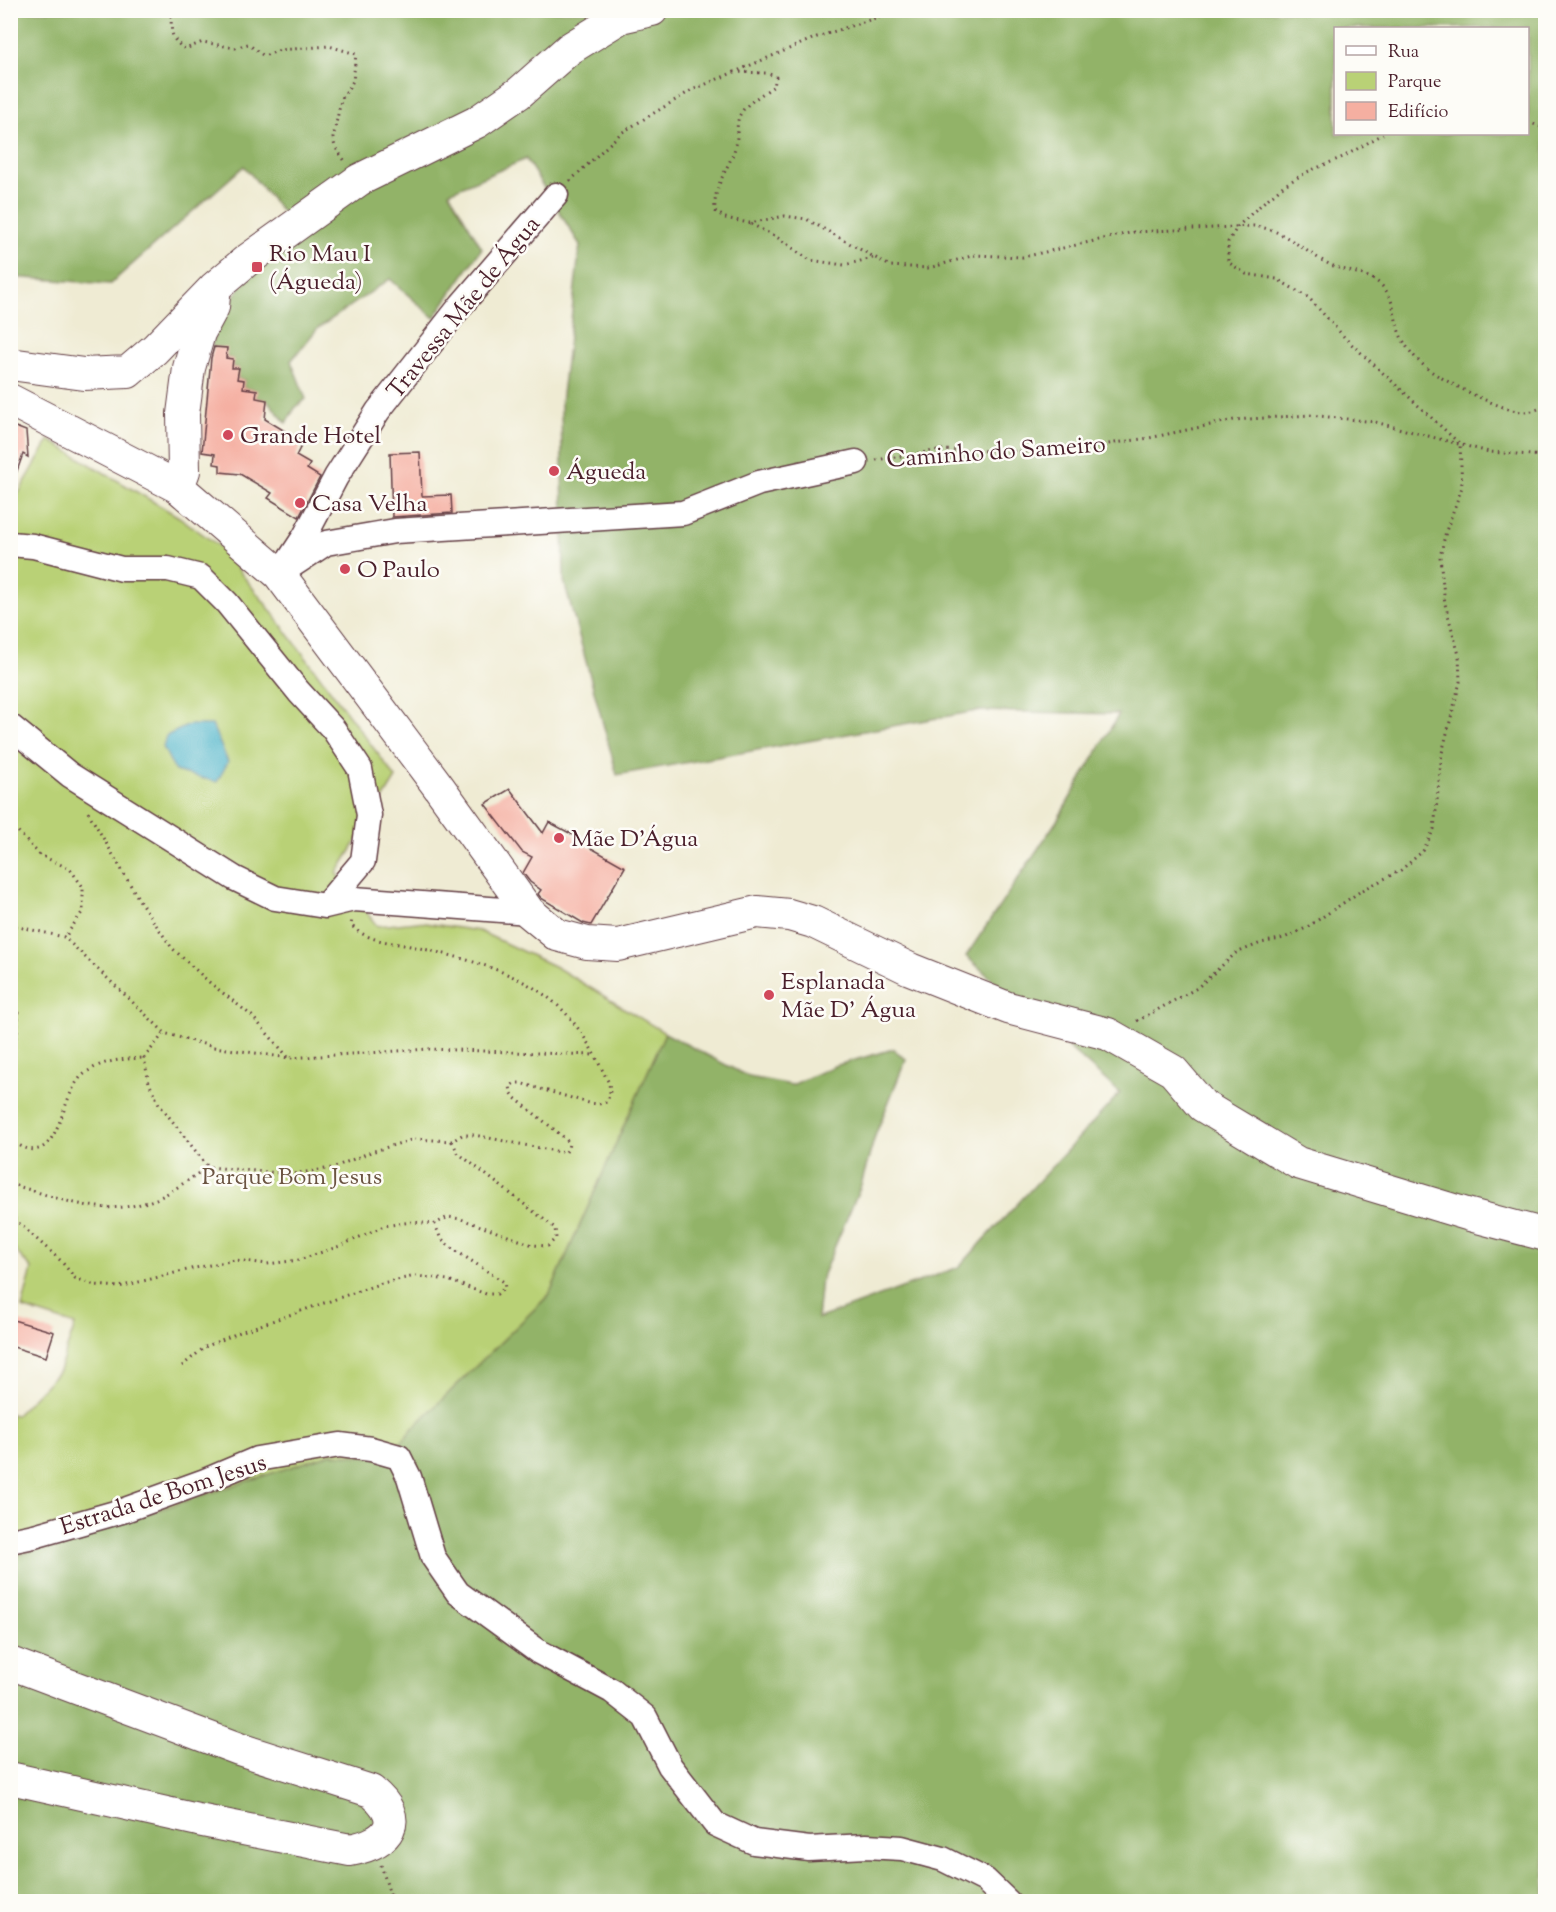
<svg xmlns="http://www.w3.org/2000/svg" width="1556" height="1912" font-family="'Sorts Mill Goudy',serif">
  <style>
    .green { fill: #b9d176; stroke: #827850; stroke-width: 1.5 }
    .forest { fill: #92b367; stroke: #6e6949; stroke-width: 1.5; fill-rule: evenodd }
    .water { fill: #4ab2c9; stroke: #4a687a; stroke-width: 1.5 }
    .building { fill: #f5afa1 }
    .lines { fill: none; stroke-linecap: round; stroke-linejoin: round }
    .minor-casing { stroke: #633e44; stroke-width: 27 }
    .major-casing { stroke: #633e44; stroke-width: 34 }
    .path { stroke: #633e44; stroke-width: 3; stroke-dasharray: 1.5 4.5; stroke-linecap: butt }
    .minor { stroke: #fff; stroke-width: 24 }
    .major { stroke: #fff; stroke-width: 32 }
    .poi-dot { fill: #d1495b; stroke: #fdfcf7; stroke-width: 2 }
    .labels { text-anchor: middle; stroke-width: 5; stroke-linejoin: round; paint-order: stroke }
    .poi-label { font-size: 24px; fill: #4a1f2b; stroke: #fdfcf7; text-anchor: start }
    .street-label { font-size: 24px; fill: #4a1f2b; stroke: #fdfcf7 }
    .park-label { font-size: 24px; fill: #6b5442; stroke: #fdfcf7 }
  </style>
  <rect width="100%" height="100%" fill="#fdfcf7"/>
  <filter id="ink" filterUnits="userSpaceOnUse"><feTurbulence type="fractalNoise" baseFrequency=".0167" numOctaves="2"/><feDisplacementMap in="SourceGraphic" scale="12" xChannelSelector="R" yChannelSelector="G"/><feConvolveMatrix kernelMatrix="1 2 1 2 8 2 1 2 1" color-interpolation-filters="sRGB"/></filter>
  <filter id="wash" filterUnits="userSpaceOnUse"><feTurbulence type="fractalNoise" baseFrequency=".008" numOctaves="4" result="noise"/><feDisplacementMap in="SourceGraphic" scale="24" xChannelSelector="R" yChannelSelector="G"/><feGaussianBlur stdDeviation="1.35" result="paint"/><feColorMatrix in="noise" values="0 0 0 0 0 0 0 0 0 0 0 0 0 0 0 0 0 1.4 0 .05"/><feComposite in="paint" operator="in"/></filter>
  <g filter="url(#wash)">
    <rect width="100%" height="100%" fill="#efebd3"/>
    <path class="green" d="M49,440L179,517L219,546L268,607L396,778L337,873L377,926L418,922L479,931L556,967L665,1033L549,1295L413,1428L389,1458L331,1454L11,1558L10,1414L16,1415L59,1371L75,1325L22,1308L32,1269L10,1245V502L13,503Z"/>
    <path class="forest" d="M11,11H1545V1901H11L10,1558L331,1454L389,1458L413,1428L549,1295L665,1033L749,1077L792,1085L834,1066L893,1049L906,1059L875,1136L861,1185L821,1279L817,1319L959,1267L1120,1093L966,956L1058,819L1119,714L977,711L617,775L564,581L561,403L580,245L526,159L449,192L482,248L434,318L390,279L317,329L291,361L306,399L295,408L286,423L267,400L256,398V390L243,388L244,380L237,379L238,368H232V359L226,358V349L212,347C212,337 216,329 220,320C237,282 265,262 296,236L284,214L244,166L110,284L11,277ZM1336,28H1528V134H1336Z"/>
    <path class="water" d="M189,725H212L228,762L217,782L175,771L163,747L166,736Z"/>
    <g id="blocks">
      <path class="building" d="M214,347L227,348L226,358L233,359L232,368H239L237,379L244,380L243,388L257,390L256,398L267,400L265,419L303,442L296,456L310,464L307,469L320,477L299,517L268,498L272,493L240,474L220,472V465L214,464L215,454L202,452L211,358Z
        M10,425L26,431L28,457L23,454L12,485Z
        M420,452L422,496L451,495L452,513L392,517L390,453Z
        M510,789L543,833L549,822L577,837V840L625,867L591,925L583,923L541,898L538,894L541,890L530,882L523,873L532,857L522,852L485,804Z
        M10,1319L54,1332L46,1357L10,1346Z"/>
    </g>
  </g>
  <g filter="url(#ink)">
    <use href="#blocks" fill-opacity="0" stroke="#633e44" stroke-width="1.5"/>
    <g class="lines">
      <defs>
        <path id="minor" d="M10,544L33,546L122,569H168L201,577L227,603L299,692L334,730L360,769L369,815L363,861L325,906
          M286,565L305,536L336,477L378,411L462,304L556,195
          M279,574L326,543L395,531L683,513L759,483L856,462
          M10,726L70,775L234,878L275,898L325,906L354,899L529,912
          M10,1541L34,1536L122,1511L205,1481L257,1459L340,1445L371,1449L399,1457L409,1477L433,1557L458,1593L539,1652L612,1691L645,1717L670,1766L715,1824L754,1842L809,1849L866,1846L902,1848L943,1859L985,1880L1008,1902"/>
        <path id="major" d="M10,364L84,374L128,372L155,349L214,288L246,261L359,180L477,122L519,93L569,49L621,17L652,10
          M10,400L178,487L279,574L438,786L529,912L557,935L587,943L618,945L757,912L789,915L813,922L910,969L1008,1008L1108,1034L1173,1071L1203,1106L1298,1163L1470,1215L1546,1235
          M178,487L184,471L183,414L189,368L199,333L213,307L214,296
          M10,1663L239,1749L371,1791C407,1820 389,1843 350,1850L198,1820L10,1778"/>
      </defs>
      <use href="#minor" class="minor-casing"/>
      <use href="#major" class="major-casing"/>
      <path class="path" d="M171,10C172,29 168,38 185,49L203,42L235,48L248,44L264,56L280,50L329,46L356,54L353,81L341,100L333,138L335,147L345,161
        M734,72L767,73L776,77L774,86C763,94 744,104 739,117C736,125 738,137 736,145C729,170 713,184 715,211L725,218L749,223L785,216L806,219L890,266L929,268L975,255L1023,257L1134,232L1253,226C1285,229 1302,251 1329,264C1347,273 1369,272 1383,287C1397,302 1393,325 1404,342C1410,353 1418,361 1428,369C1445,382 1503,411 1523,412C1531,412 1539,409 1546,406
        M1528,122L1546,129
        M570,181L621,133L692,90L817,37L900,10
        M751,224L778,238L810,260L844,265L873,258
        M876,460L940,450L1054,452L1149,438L1234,420L1310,415L1375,422L1489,452L1546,456
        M88,812L141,903L172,948L209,982L252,1016L288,1057
        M10,823L40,855L70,869L83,887V911L65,937
        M10,925L64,937L164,1032
        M10,983C22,1007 19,1035 10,1059
        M1137,1021L1197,988L1236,953L1261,943L1284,938L1306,928L1361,891L1401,870L1423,851L1434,829L1442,753L1460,682L1459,655L1445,604L1440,557L1446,531L1462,487L1460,444L1346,339L1309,298L1277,279L1246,274L1228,262V242L1238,226L1264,202L1283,186L1307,172L1343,157L1383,134
        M10,1139C61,1179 58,1095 83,1075C101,1060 122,1059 144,1058
        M452,1141L414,1139L371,1152L332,1168L292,1174L208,1167L159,1104L149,1083L144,1058L164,1033L214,1047L289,1058L429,1049L594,1055
        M10,1184C62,1198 102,1220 156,1199C171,1193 192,1177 208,1167
        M10,1215L61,1261L75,1278L95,1285L119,1287L195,1268L235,1260L267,1264L299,1260L340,1246L384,1226L411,1222L435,1224
        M182,1366L205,1347L240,1332L382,1283L416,1276L448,1280L486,1294H497L505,1288L504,1282L450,1247L440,1237L435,1224L448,1217L461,1219L533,1245L548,1246L556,1238L555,1228L458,1153L452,1141L462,1135H474L565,1153L568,1149L569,1143L566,1139L515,1098L511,1092L510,1086L515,1083H520L589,1103L599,1104L607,1102L610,1093L609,1083C599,1064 590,1044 577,1027C541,976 472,960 415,947C392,942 367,942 351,925L352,919
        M381,1865L392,1902"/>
      <use href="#minor" class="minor"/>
      <use href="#major" class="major"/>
    </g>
  </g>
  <g class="poi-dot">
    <rect x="251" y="261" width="12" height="12" rx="3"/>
    <circle cx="228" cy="435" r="6"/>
    <circle cx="554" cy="471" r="6"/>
    <circle cx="300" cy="503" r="6"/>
    <circle cx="345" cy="569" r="6"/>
    <circle cx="559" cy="838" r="6"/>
    <circle cx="769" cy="995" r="6"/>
  </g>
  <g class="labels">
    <g class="poi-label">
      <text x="269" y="261">Rio Mau I<tspan x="269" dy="28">(Águeda)</tspan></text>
      <text x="240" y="443">Grande Hotel</text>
      <text x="566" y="479">Águeda</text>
      <text x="312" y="511">Casa Velha</text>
      <text x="357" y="577">O Paulo</text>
      <text x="571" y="846">Mãe D'Água</text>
      <text x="781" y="989">Esplanada<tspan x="781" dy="28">Mãe D' Água</tspan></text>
    </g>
    <g class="street-label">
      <text transform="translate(463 307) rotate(-51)" y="8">Travessa Mãe de Água</text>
      <text transform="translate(996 451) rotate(-4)" y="8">Caminho do Sameiro</text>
      <text transform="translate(163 1494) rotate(-18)" y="8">Estrada de Bom Jesus</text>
    </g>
    <g class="park-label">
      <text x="292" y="1184">Parque Bom Jesus</text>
    </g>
  </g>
  <rect width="1556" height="1912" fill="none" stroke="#fdfcf7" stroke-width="36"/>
  <rect x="1334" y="27" width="195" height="108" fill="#fdfcf7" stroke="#b5a4a5" stroke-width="1.5"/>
  <rect x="1346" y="46" width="30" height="9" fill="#ffffff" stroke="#b5a4a5" stroke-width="1.5"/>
  <text x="1388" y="57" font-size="18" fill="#4a1f2b">Rua</text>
  <rect x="1346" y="72" width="30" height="18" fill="#b9d176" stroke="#b5a4a5" stroke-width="1.5"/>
  <text x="1388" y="87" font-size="18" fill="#4a1f2b">Parque</text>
  <rect x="1346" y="102" width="30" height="18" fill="#f5afa1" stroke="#b5a4a5" stroke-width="1.5"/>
  <text x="1388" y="117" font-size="18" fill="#4a1f2b">Edifício</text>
</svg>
